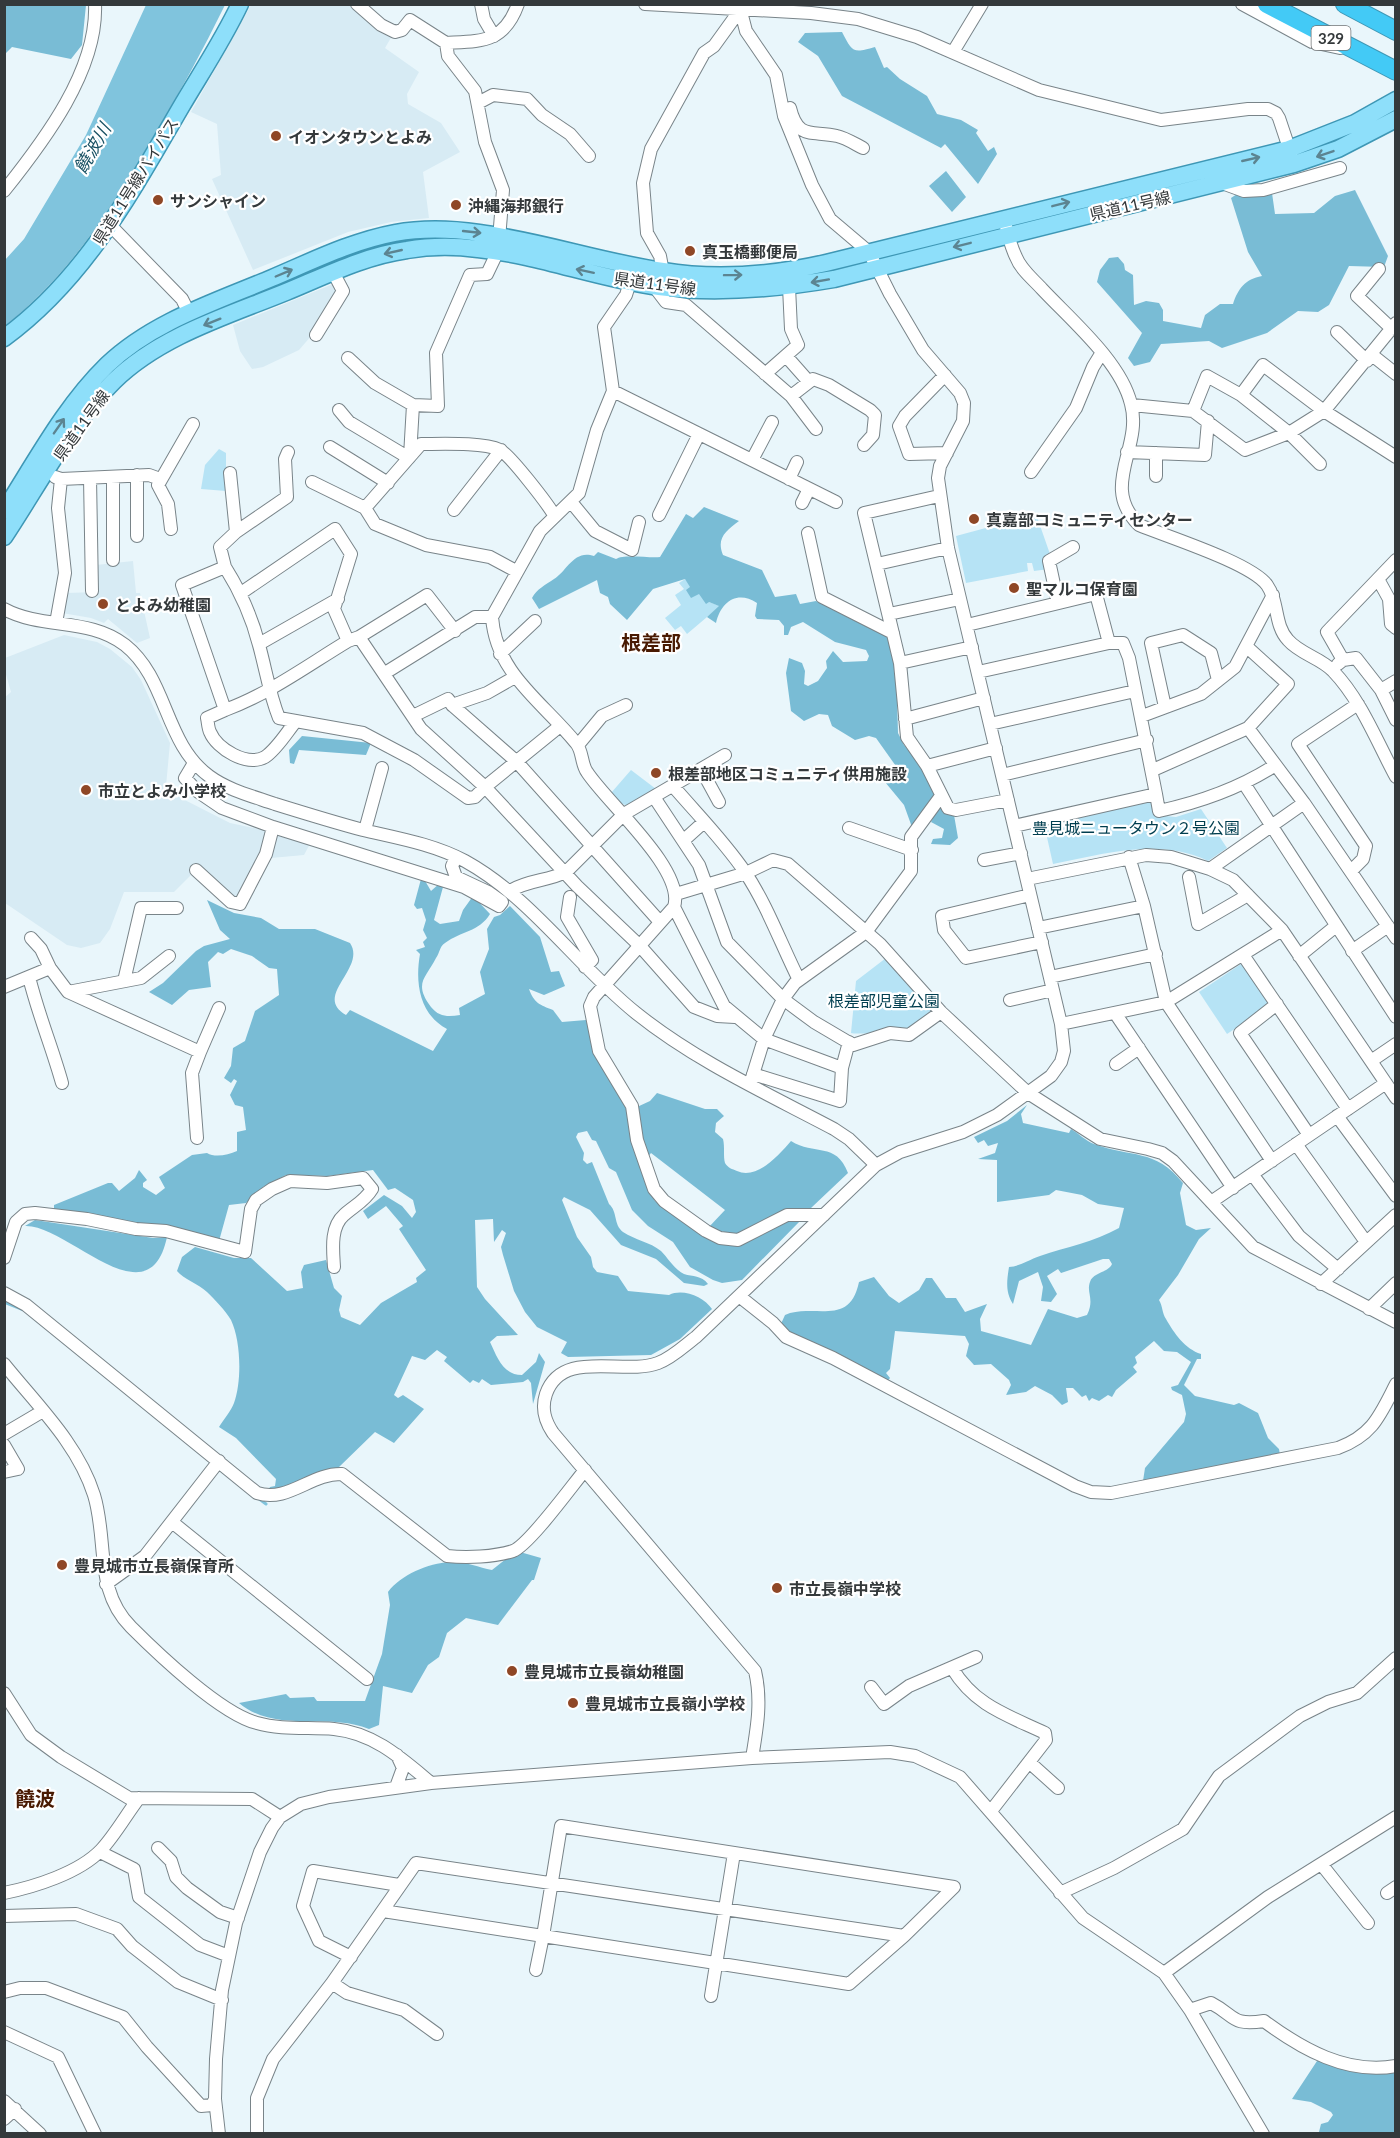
<svg xmlns="http://www.w3.org/2000/svg" width="1400" height="2138" viewBox="0 0 1400 2138" font-family="Lato,'Noto Sans JP',sans-serif">
<rect width="100%" height="100%" fill="#e9f6fb"/>
<path fill="#d7ebf4" d="M251 5H351L392 36 385 48 419 72 407 94 408 104 441 123 460 152 423 172 429 218 391 222 348 232 253 270 212 179 221 175 217 124 191 112Z
M333 284 338 290 312 335 299 350 263 367 252 369 240 351 233 325Z
M133 561 136 593H140L150 638 137 643 108 619 104 623 91 618 62 613 66 593 97 592 96 565Z
M64 635 97 642 110 649 132 667 141 680 170 743 166 786 171 793 230 823 312 840 304 855 260 859 241 897 234 898 198 868 174 892H124L110 929 100 943 81 948 67 945 5 903 4 698 11 692 5 671V658Z"/>
<path fill="#b6e3f5" d="M219 449 226 453V491L201 489 205 465Z
M1023 512 1036 514 1051 557 1049 569 1034 571 1032 563H1027L1028 571 966 583 956 536 1008 522V514Z
M685 579 709 602 720 606 687 634 681 626 675 630 665 618 681 605 675 595 684 589 679 583Z
M631 770 656 789 628 806 618 802 611 793Z
M1151 802 1155 815 1176 817 1201 809 1227 848 1208 861C1159 837 1104 854 1053 864L1044 824Z
M886 958 933 1013C925 1018 917 1024 908 1029 902 1031 858 1035 851 1033L856 981Z
M1244 962 1272 1004 1227 1034 1199 992Z"/>
<path fill="#79bcd5" d="M5 4 86 5 82 45 71 59 12 47 5 54Z
M842 32C852 51 852 54 875 47L884 68 887 67 900 79 927 96 937 114 961 120 978 130 976 133 988 151 994 147 997 154 978 184 945 144 941 148 842 96 818 56 798 42 805 33Z
M946 171 966 197 952 212 929 186Z
M1355 190 1388 256 1384 267 1349 266 1329 305 1318 312 1298 311 1267 333 1222 348 1209 341 1161 344 1150 362 1134 366 1128 358 1142 333 1097 282 1100 270 1109 258 1118 257 1124 264 1125 270 1133 275 1134 305 1146 301 1159 303 1163 310V321L1201 328 1205 315 1220 304H1233C1238 289 1245 279 1262 276L1248 252 1231 198 1237 194 1272 193 1275 214 1314 213 1335 196Z
M704 507 739 521C726 531 716 538 723 555L762 570 775 597 796 594 800 604 816 601 887 637 896 664 898 733 904 745 922 767 935 796 913 830 904 805 885 782 898 769 876 738 869 736 855 740 832 726 828 715 819 714 804 721 791 711 786 673 789 658 802 663 805 671 804 684 808 686 818 681 827 668 826 661 833 651 843 662 867 661 869 656 866 650 835 642 803 622 791 627 788 635H784V626L779 620 757 619 755 616 757 603C737 590 721 602 716 623L707 617 719 606 709 602 706 604 699 594 691 598 686 590 690 587 685 579 653 589 627 620 610 604 608 597 600 593 597 580 539 609 532 598C537 589 545 585 554 579 567 571 574 549 594 556L598 552 616 559C623 554 648 558 660 557L686 514 693 518Z
M302 736 371 743 366 755 299 750 294 764 290 763 289 750Z
M940 804 954 815 958 838 950 845 931 844 933 839 942 838 944 829 931 822Z
M421 879H424L431 891 440 883 443 887 434 920 440 924 459 921 463 910 473 896 490 914C479 932 461 931 445 943 439 947 440 953 436 958 426 978 413 983 431 1007 439 1017 448 1017 460 1015L459 1008 485 994 480 972 489 949 487 929 494 917 500 915 510 906 540 937 551 972 559 971 565 986 544 995 529 989C534 1003 540 1005 553 1010L562 1022 586 1020 598 1061 623 1096 651 1193 655 1201 707 1237 737 1235 708 1228 725 1210 651 1153 647 1158 637 1107 650 1101 657 1093 705 1109H717L724 1116 716 1123 715 1132 723 1139C725 1147 723 1157 725 1163 728 1168 732 1169 737 1171 757 1180 779 1155 791 1141 814 1156 836 1141 848 1173L811 1208 796 1210 800 1221 742 1280 722 1283 713 1280 690 1267 673 1242 648 1226 632 1210 616 1172 609 1168 596 1141 592 1140 587 1131 578 1133 576 1137 584 1153 583 1160 587 1164 592 1162 609 1204C618 1212 613 1224 623 1232 635 1240 650 1242 661 1251 668 1258 674 1269 684 1274 693 1277 701 1275 708 1284L704 1286 684 1283 656 1259 621 1245 590 1210 564 1197 562 1200 577 1237 591 1257 593 1267 597 1272 618 1276 628 1291 669 1295C683 1288 704 1297 712 1309L680 1339 651 1355 568 1357 561 1353 567 1342 537 1327 525 1312 514 1291 503 1255 501 1247 506 1233 502 1230 494 1242 493 1219 475 1220 477 1287 485 1299 518 1335 497 1336 490 1342C497 1357 503 1375 522 1375L536 1362 539 1353 545 1362 533 1404 531 1383 528 1379 523 1382 491 1385 482 1379 479 1383 473 1380 470 1383 444 1361 447 1357 437 1350 425 1360 412 1356 394 1395 398 1398 403 1395 424 1409 394 1443 375 1432 338 1468 281 1489 268 1490 270 1487 275 1486 276 1479 236 1438 219 1427C224 1419 231 1411 234 1403 242 1381 241 1341 231 1320 225 1310 215 1300 207 1292 199 1284 183 1279 177 1271L182 1257 195 1247 234 1258H251L287 1291 303 1288 301 1272 304 1265 326 1260 334 1288 342 1296 339 1310 341 1317 360 1325 381 1303 417 1282 416 1278 426 1270 399 1229 403 1226 386 1206 368 1219 363 1211 384 1195 402 1206 412 1218 416 1212 413 1200 395 1188 388 1190 373 1170 328 1176 286 1175 263 1187 246 1203 229 1205 219 1241 145 1225 54 1211V1205L108 1183H112L119 1191 135 1178 139 1170 147 1180 143 1183V1187L156 1195 165 1188 159 1177 192 1155 207 1153C215 1158 228 1155 237 1151V1132L246 1130 243 1107 235 1105 230 1095 237 1081 234 1079 231 1083 224 1078 231 1066 233 1048 245 1041 255 1011 279 995 277 969 269 968 252 956 231 949 223 954 218 952 208 962 211 987 189 990 172 1005 149 992 163 983 196 951 204 946 230 939 220 930 207 900 234 913 261 918 279 929H315L350 943C367 968 312 996 346 1015L350 1010 433 1051 447 1029C419 1014 415 982 420 954L416 950 425 947 423 942 427 938 423 930 426 920 422 908 417 909 414 905Z
M1027 1105 1021 1114 1023 1123 1069 1133 1071 1129C1078 1133 1086 1141 1094 1144 1131 1158 1155 1148 1183 1183L1180 1193 1186 1225 1196 1230 1211 1228 1199 1239 1178 1275 1159 1300C1163 1307 1162 1313 1166 1319 1174 1333 1185 1349 1201 1354V1359H1197L1184 1385 1195 1396 1234 1405 1239 1403 1258 1413 1268 1438 1279 1449 1280 1455 1143 1481 1145 1468 1184 1422 1186 1414 1182 1395 1172 1390 1171 1387 1178 1385 1191 1362 1177 1352 1164 1351 1154 1341 1135 1357 1137 1363 1133 1367 1137 1372 1116 1390 1112 1397 1108 1395 1099 1401 1092 1398 1089 1401 1086 1395 1082 1397 1073 1388H1066L1068 1402 1062 1405 1052 1395 1035 1386 1026 1392 1006 1395 1011 1385 1009 1380 991 1364 974 1365 966 1356 969 1344 965 1336 895 1331 890 1369 886 1373 890 1378 886 1383 800 1341 780 1326 785 1315 790 1313C822 1306 850 1324 859 1282L874 1277 889 1296 899 1303 919 1290 926 1278H932L946 1298H956L965 1312 987 1304 980 1319 981 1331 1031 1345 1048 1309 1077 1318 1087 1315C1095 1299 1086 1293 1090 1282 1093 1272 1108 1273 1112 1264L1109 1259H1103L1061 1273 1058 1269 1047 1276 1057 1294 1051 1302 1041 1301 1043 1287 1038 1272 1019 1281 1013 1304C1005 1292 1007 1280 1009 1267 1021 1266 1028 1260 1040 1256 1066 1247 1094 1242 1119 1228L1124 1208 1098 1204 1082 1195 1056 1190 1049 1195 997 1202V1160L978 1159 995 1153 998 1143 988 1146 984 1140 978 1143 974 1137 1007 1121Z
M35 1220 153 1238 167 1237C149 1323 67 1224 25 1226Z
M520 1552 541 1558 534 1580H532L498 1625 466 1618 447 1633 439 1657 428 1665 412 1693 383 1686 379 1725 369 1729C327 1712 276 1734 239 1703L286 1694 290 1698 314 1697 317 1701H365L382 1654 390 1605 388 1592C401 1575 428 1563 450 1562 464 1561 478 1567 492 1570L511 1555Z
M1319 2058 1395 2069V2133L1319 2132 1321 2124 1328 2122 1333 2115 1331 2112 1311 2102 1292 2099Z"/>
<path fill="#80c4dd" d="M146 5H225C203 50 179 94 153 137 112 208 70 274 5 326V260L24 239 86 135Z"/>
<g fill="none" stroke-linecap="round" stroke-linejoin="round">
<path stroke="#80c4dd" stroke-width="3" d="M4 690V691
M4 1302 24 1310
M258 1498 266 1504"/>
<defs>
<path id="minor" d="M357 4 381 25 395 32 402 30 410 20 446 43
M481 4 484 19 494 36
M645 4 811 13 858 19 917 37 1039 90 1161 120 1248 109H1268L1276 113 1279 118 1291 154
M739 4 746 31 776 75 784 116 812 185 830 219 869 252 890 294 923 350 960 393 964 403 963 421 940 466 938 478 948 548 1061 1024 1064 1051 1061 1062 1051 1076 997 1115 963 1132 900 1152 876 1165 696 1337C684 1346 672 1358 658 1363 623 1376 562 1348 546 1394 541 1409 545 1421 553 1433L755 1671C762 1701 757 1728 752 1758
M1242 4 1312 42 1340 48
M953 52 982 4
M478 103 493 95 527 99 542 115 570 134 589 156
M790 108C798 141 813 130 837 136 846 138 855 144 863 148
M1222 183 1244 191 1263 190 1340 168
M4 191C44 141 98 70 95 4
M1004 218C1007 231 1010 245 1016 257 1021 270 1033 279 1042 289 1071 320 1121 362 1131 404 1143 448 1099 486 1139 525 1168 537 1251 563 1267 585 1279 602 1274 625 1288 640 1300 654 1321 658 1333 671 1361 700 1377 742 1396 777
M110 225 182 299 189 313
M1379 269 1357 296 1392 329
M663 272 660 256 647 233 643 183 651 149 704 53 714 46 740 10
M632 276 626 295 604 327 613 391 597 430 579 493 540 531 492 617C496 674 543 702 576 743 583 751 581 764 587 772 606 802 686 870 674 907L594 997 590 1006 599 1051 632 1106 637 1140 654 1189 664 1201 706 1231 720 1238 738 1240 787 1215H824
M653 285 666 302 686 305 791 396 816 429
M1337 332 1367 361
M316 335 343 291 333 272
M1372 355 1396 374
M786 356 809 382
M348 358 375 383 413 405 438 406 436 353 470 275 487 274 498 251 503 190 485 142 475 91 448 56 446 43C482 41 504 43 518 4
M765 374 798 345 791 329 789 287
M945 375 905 416 899 426 909 454 947 453
M613 391 836 502
M791 396 813 379 829 385 870 410 875 415 873 435 864 445
M1132 405 1193 411 1245 450 1289 433 1324 411 1396 457
M339 410 349 422 409 458
M1193 411 1207 376 1241 395
M330 447 388 483
M1127 452 1205 455 1208 421
M1156 453V476
M410 456 413 405
M752 460 772 422
M1320 464 1289 433 1241 395 1263 365 1324 411 1396 323
M1031 472 1076 408 1093 367 1101 354
M230 473 236 532
M137 475V536
M55 477 61 479 149 475 160 479
M113 477V560
M90 478 92 591
M789 479 797 462
M312 482 365 508 375 524 426 545 490 557 516 571
M939 496 864 513 900 663 907 737 927 766 948 808 956 810 1008 800
M572 503 595 531 632 550 639 522
M802 503 809 489
M365 508 421 444C441 444 483 442 500 450 510 455 547 503 554 515
M454 510 501 450
M659 515 699 434
M171 529 168 504 158 485 193 424
M808 533 822 597 893 633
M877 564 948 548
M225 567 220 547 236 532 287 497 285 459 288 452
M1378 579 1389 599 1391 624 1396 628
M241 593 335 529 351 554 334 609 348 641
M1058 603 1049 561 1073 547
M4 609C43 630 89 617 125 645 168 679 164 743 209 776 228 790 252 796 275 804 304 813 333 822 363 830 397 838 433 844 465 861 532 898 576 965 636 1013 696 1061 766 1093 834 1129L849 1139 876 1165
M889 614 960 599
M56 623 65 573 58 508 61 479
M967 625 1096 594 1109 643H1123L1129 658 1156 794 1014 826
M359 637 427 595 455 631
M259 644 338 599
M500 654 535 621
M1343 660 1327 632 1396 560
M900 663 972 647
M1338 664 1343 660 1356 658 1381 690 1396 681
M978 672 1109 643
M385 673 475 617H492
M1381 690 1396 720
M452 705 517 762 660 922
M1165 707 1151 643 1183 635 1211 653 1218 680
M225 710 207 718C208 722 208 728 210 732 217 749 247 767 265 757 277 749 287 732 296 721
M413 716 448 699 452 705 487 693 515 677
M1142 716 1201 694 1235 667 1273 595
M905 719 984 698
M990 724 1135 691
M560 726 485 787 475 797 468 798 414 760 363 733 279 718C269 693 266 670 259 645 252 617 240 591 225 567L182 585 225 710C269 694 308 665 348 641L359 637 421 729 485 787 577 886 640 946 694 1007 717 1016 735 1017
M1248 728 1304 803 1396 938
M578 745 602 716 626 705
M194 763 185 778 197 791 222 808 273 827 464 887 499 906 502 902 488 892 456 877 452 866 456 857
M927 766 996 748
M701 769 719 802
M1153 770 1248 728 1288 684 1247 647
M1002 775 1147 740
M1245 785 1396 1017
M673 786C697 814 724 841 745 872 767 905 781 944 799 980
M1156 794 1159 811C1201 802 1238 789 1274 766
M654 797 699 865 727 942 783 999 814 1022 853 1045 890 1033 909 1035 941 1012
M849 828 912 850
M365 830 382 768
M684 840 704 822
M1129 857 1144 906 1166 1002 1272 1161
M984 860 1021 853
M1210 869 1304 803
M196 870 231 902 240 904 266 854 273 827
M1351 871 1363 859 1366 846 1298 744 1358 704
M1189 877 1198 924 1248 895
M1027 879 1146 855 1171 857 1210 869 1233 880 1282 930 1396 1098
M510 891C527 880 548 881 566 872L624 814 725 755
M676 894 746 873 773 860 788 864 880 944 941 1012 1028 1093 1100 1139 1148 1149 1162 1153 1173 1161 1253 1247 1396 1322
M1030 895 942 916 944 930 966 958 1042 942
M570 897 567 917 592 960 585 967
M674 907 724 1006 764 1039 783 999 795 983 866 932 911 871V837L941 796
M1038 928 1144 906
M31 938 41 949 50 968
M1352 951 1388 926
M1243 955 1348 1109
M1299 956 1336 926
M29 977C38 1014 52 1047 62 1083
M1050 977 1156 954
M124 981 141 908H177
M4 987 50 968 68 992 200 1052 192 1073 197 1138
M68 992 141 978 169 956
M1010 1000 1053 990
M1277 1004 1240 1033 1309 1135
M1115 1013 1233 1188
M1061 1024 1166 1002 1282 930
M200 1052 219 1008
M1371 1061 1396 1044
M1116 1064 1139 1048
M753 1074 840 1101 842 1068 849 1042
M751 1081 764 1039 842 1068
M1337 1116 1396 1196
M1296 1144 1366 1242
M1252 1174 1299 1236 1338 1269
M1211 1202 1386 1083
M4 1258 16 1222 25 1214 35 1213 87 1219 136 1229 166 1231 245 1252 251 1209 256 1200 272 1189 290 1181 327 1183 363 1178 372 1189C365 1201 354 1206 344 1215 330 1227 333 1250 334 1267
M1321 1284 1396 1215
M4 1293 26 1305 257 1493C288 1503 311 1473 342 1474L447 1556C467 1558 494 1557 513 1551 529 1545 571 1487 585 1470
M739 1296 773 1323 786 1337 833 1358 1075 1486 1091 1492 1111 1493 1338 1448C1373 1435 1380 1415 1396 1384
M1369 1309 1396 1283
M4 1364C37 1405 78 1444 94 1495 108 1540 94 1590 131 1627 158 1654 221 1714 257 1723 281 1730 308 1727 334 1729 374 1733 401 1758 431 1783
M4 1434 43 1411
M4 1445 18 1469 4 1472
M172 1522 367 1679
M106 1584 145 1556 219 1461
M952 1668C975 1706 1007 1715 1045 1733L1046 1740 991 1811
M871 1687 884 1704 909 1686 976 1657
M4 1693 31 1735 61 1757 129 1798 252 1799 280 1817
M1029 1762 1058 1788
M396 1787 403 1768 397 1755
M158 1848 171 1861 176 1877 187 1888 220 1912 238 1918
M100 1852 134 1869 139 1897 200 1945 229 1956
M1322 1865 1368 1923
M4 1893C34 1887 79 1873 101 1850 115 1835 126 1815 139 1798
M1060 1893 1114 1868 1183 1829 1219 1776 1300 1716 1328 1702 1357 1693 1396 1658
M1387 1893 1396 1887
M383 1911 543 1936 536 1970
M4 1916 76 1914 117 1929 132 1946 178 1982 222 2000
M904 1936 954 1887
M351 1957 319 1941 303 1906 313 1871 399 1885
M1164 1973 1268 1897 1396 1817
M332 1983 347 1993 404 2010 437 2034
M4 1992 20 1988H46L123 2017 147 2047 201 2106 212 2105 215 2099
M711 1996 734 1853
M1190 2010 1211 2003C1236 2016 1231 2026 1264 2021 1302 2049 1347 2075 1396 2066
M4 2032 58 2057 95 2134
M4 2101 40 2134
M4 2119 15 2109
M219 2134 215 2099 216 2059 222 1990 236 1923 260 1852 272 1828 280 1817 301 1804 329 1797 431 1783 752 1758 890 1752 915 1756 960 1777 1083 1918 1164 1973 1190 2010 1263 2134
M257 2134V2098L273 2059 332 1983 416 1863 904 1936 849 1984 543 1936 561 1826 954 1887"/>
<path id="major" d="M4 338C85 279 132 191 181 107 201 73 223 40 240 4
M4 511C36 461 65 406 107 365 152 322 215 302 272 278 312 261 352 241 395 233 423 228 452 229 479 233 541 241 601 262 663 271 717 280 773 275 826 263L1289 149 1355 123 1396 100
M4 537C38 486 70 424 114 381 160 336 227 316 286 292 325 276 364 256 407 250 430 246 455 246 478 249 539 255 598 279 659 287 718 294 776 289 834 279L1294 164 1338 149 1396 119"/>
<path id="highway" d="M1267 4 1396 71
M1345 4 1396 31"/>
</defs>
<use href="#minor" stroke="#798489" stroke-width="14"/>
<use href="#major" stroke="#3e97b5" stroke-width="19"/>
<use href="#highway" stroke="#3e97b5" stroke-width="20"/>
<use href="#minor" stroke="#fff" stroke-width="12"/>
<use href="#major" stroke="#8edffa" stroke-width="16"/>
<use href="#highway" stroke="#43caf6" stroke-width="18"/>
</g>
<defs><path id="oneway-shaft" d="M-6 0H5M1.5-3L5.5 0L1.5 3" fill="none" stroke-width="1.6" stroke-linecap="round" stroke-linejoin="round" transform="scale(1.5)"/></defs>
<g stroke="#5c8491">
<use href="#oneway-shaft" transform="translate(1325 154) rotate(161)"/>
<use href="#oneway-shaft" transform="translate(1251 159) rotate(-13)"/>
<use href="#oneway-shaft" transform="translate(1061 204) rotate(-14)"/>
<use href="#oneway-shaft" transform="translate(472 232) rotate(6)"/>
<use href="#oneway-shaft" transform="translate(962 245) rotate(166)"/>
<use href="#oneway-shaft" transform="translate(393 252) rotate(167)"/>
<use href="#oneway-shaft" transform="translate(585 271) rotate(-168)"/>
<use href="#oneway-shaft" transform="translate(284 273) rotate(-23)"/>
<use href="#oneway-shaft" transform="translate(733 275) rotate(-1)"/>
<use href="#oneway-shaft" transform="translate(820 281) rotate(170)"/>
<use href="#oneway-shaft" transform="translate(212 322) rotate(158)"/>
<use href="#oneway-shaft" transform="translate(59 426) rotate(-55)"/>
</g>
<g fill="#8f4726" stroke="#fff" stroke-width="2">
<circle cx="276" cy="136" r="6"/>
<circle cx="158" cy="200" r="6"/>
<circle cx="456" cy="205" r="6"/>
<circle cx="690" cy="251" r="6"/>
<circle cx="974" cy="519" r="6"/>
<circle cx="1014" cy="588" r="6"/>
<circle cx="103" cy="604" r="6"/>
<circle cx="656" cy="773" r="6"/>
<circle cx="86" cy="790" r="6"/>
<circle cx="62" cy="1565" r="6"/>
<circle cx="777" cy="1588" r="6"/>
<circle cx="512" cy="1671" r="6"/>
<circle cx="573" cy="1703" r="6"/>
</g>
<g text-anchor="middle" dominant-baseline="central" stroke-width="4.5" stroke-linejoin="round" paint-order="stroke">
<rect fill="#fff" stroke="#717476" stroke-width="1.5" x="1311.5" y="26" width="39" height="24" rx="4.5"/>
<g font-size="15" font-weight="bold" fill="#34393b">
<text x="1331" y="38">329</text>
</g>
<g font-size="16" font-weight="bold" fill="#34393b" stroke="#fff" text-anchor="start">
<text x="288" y="136">イオンタウンとよみ</text>
<text x="170" y="200">サンシャイン</text>
<text x="468" y="205">沖縄海邦銀行</text>
<text x="702" y="251">真玉橋郵便局</text>
<text x="986" y="519">真嘉部コミュニティセンター</text>
<text x="1026" y="588">聖マルコ保育園</text>
<text x="115" y="604">とよみ幼稚園</text>
<text x="668" y="773">根差部地区コミュニティ供用施設</text>
<text x="98" y="790">市立とよみ小学校</text>
<text x="74" y="1565">豊見城市立長嶺保育所</text>
<text x="789" y="1588">市立長嶺中学校</text>
<text x="524" y="1671">豊見城市立長嶺幼稚園</text>
<text x="585" y="1703">豊見城市立長嶺小学校</text>
</g>
<g font-size="16" fill="#34393b" stroke="#fff">
<text transform="translate(135 181) rotate(-58)">県道11号線バイパス</text>
<text transform="translate(1130 205) rotate(-13)">県道11号線</text>
<text transform="translate(655 283) rotate(8)">県道11号線</text>
<text transform="translate(81 425) rotate(-54)">県道11号線</text>
</g>
<g font-size="16" fill="#003e4f" stroke="#fff">
<text x="1136" y="827">豊見城ニュータウン２号公園</text>
<text x="884" y="1000">根差部児童公園</text>
</g>
<g font-size="18" font-style="italic" fill="#1a5264" stroke="#fff">
<text transform="translate(92 148) rotate(-60)">饒波川</text>
</g>
<g font-size="20" font-weight="bold" fill="#491a02" stroke="#fff">
<text x="651" y="642">根差部</text>
<text x="35" y="1798">饒波</text>
</g>
</g>
<rect width="1400" height="2138" fill="none" stroke="#34393b" stroke-width="12"/>
</svg>
